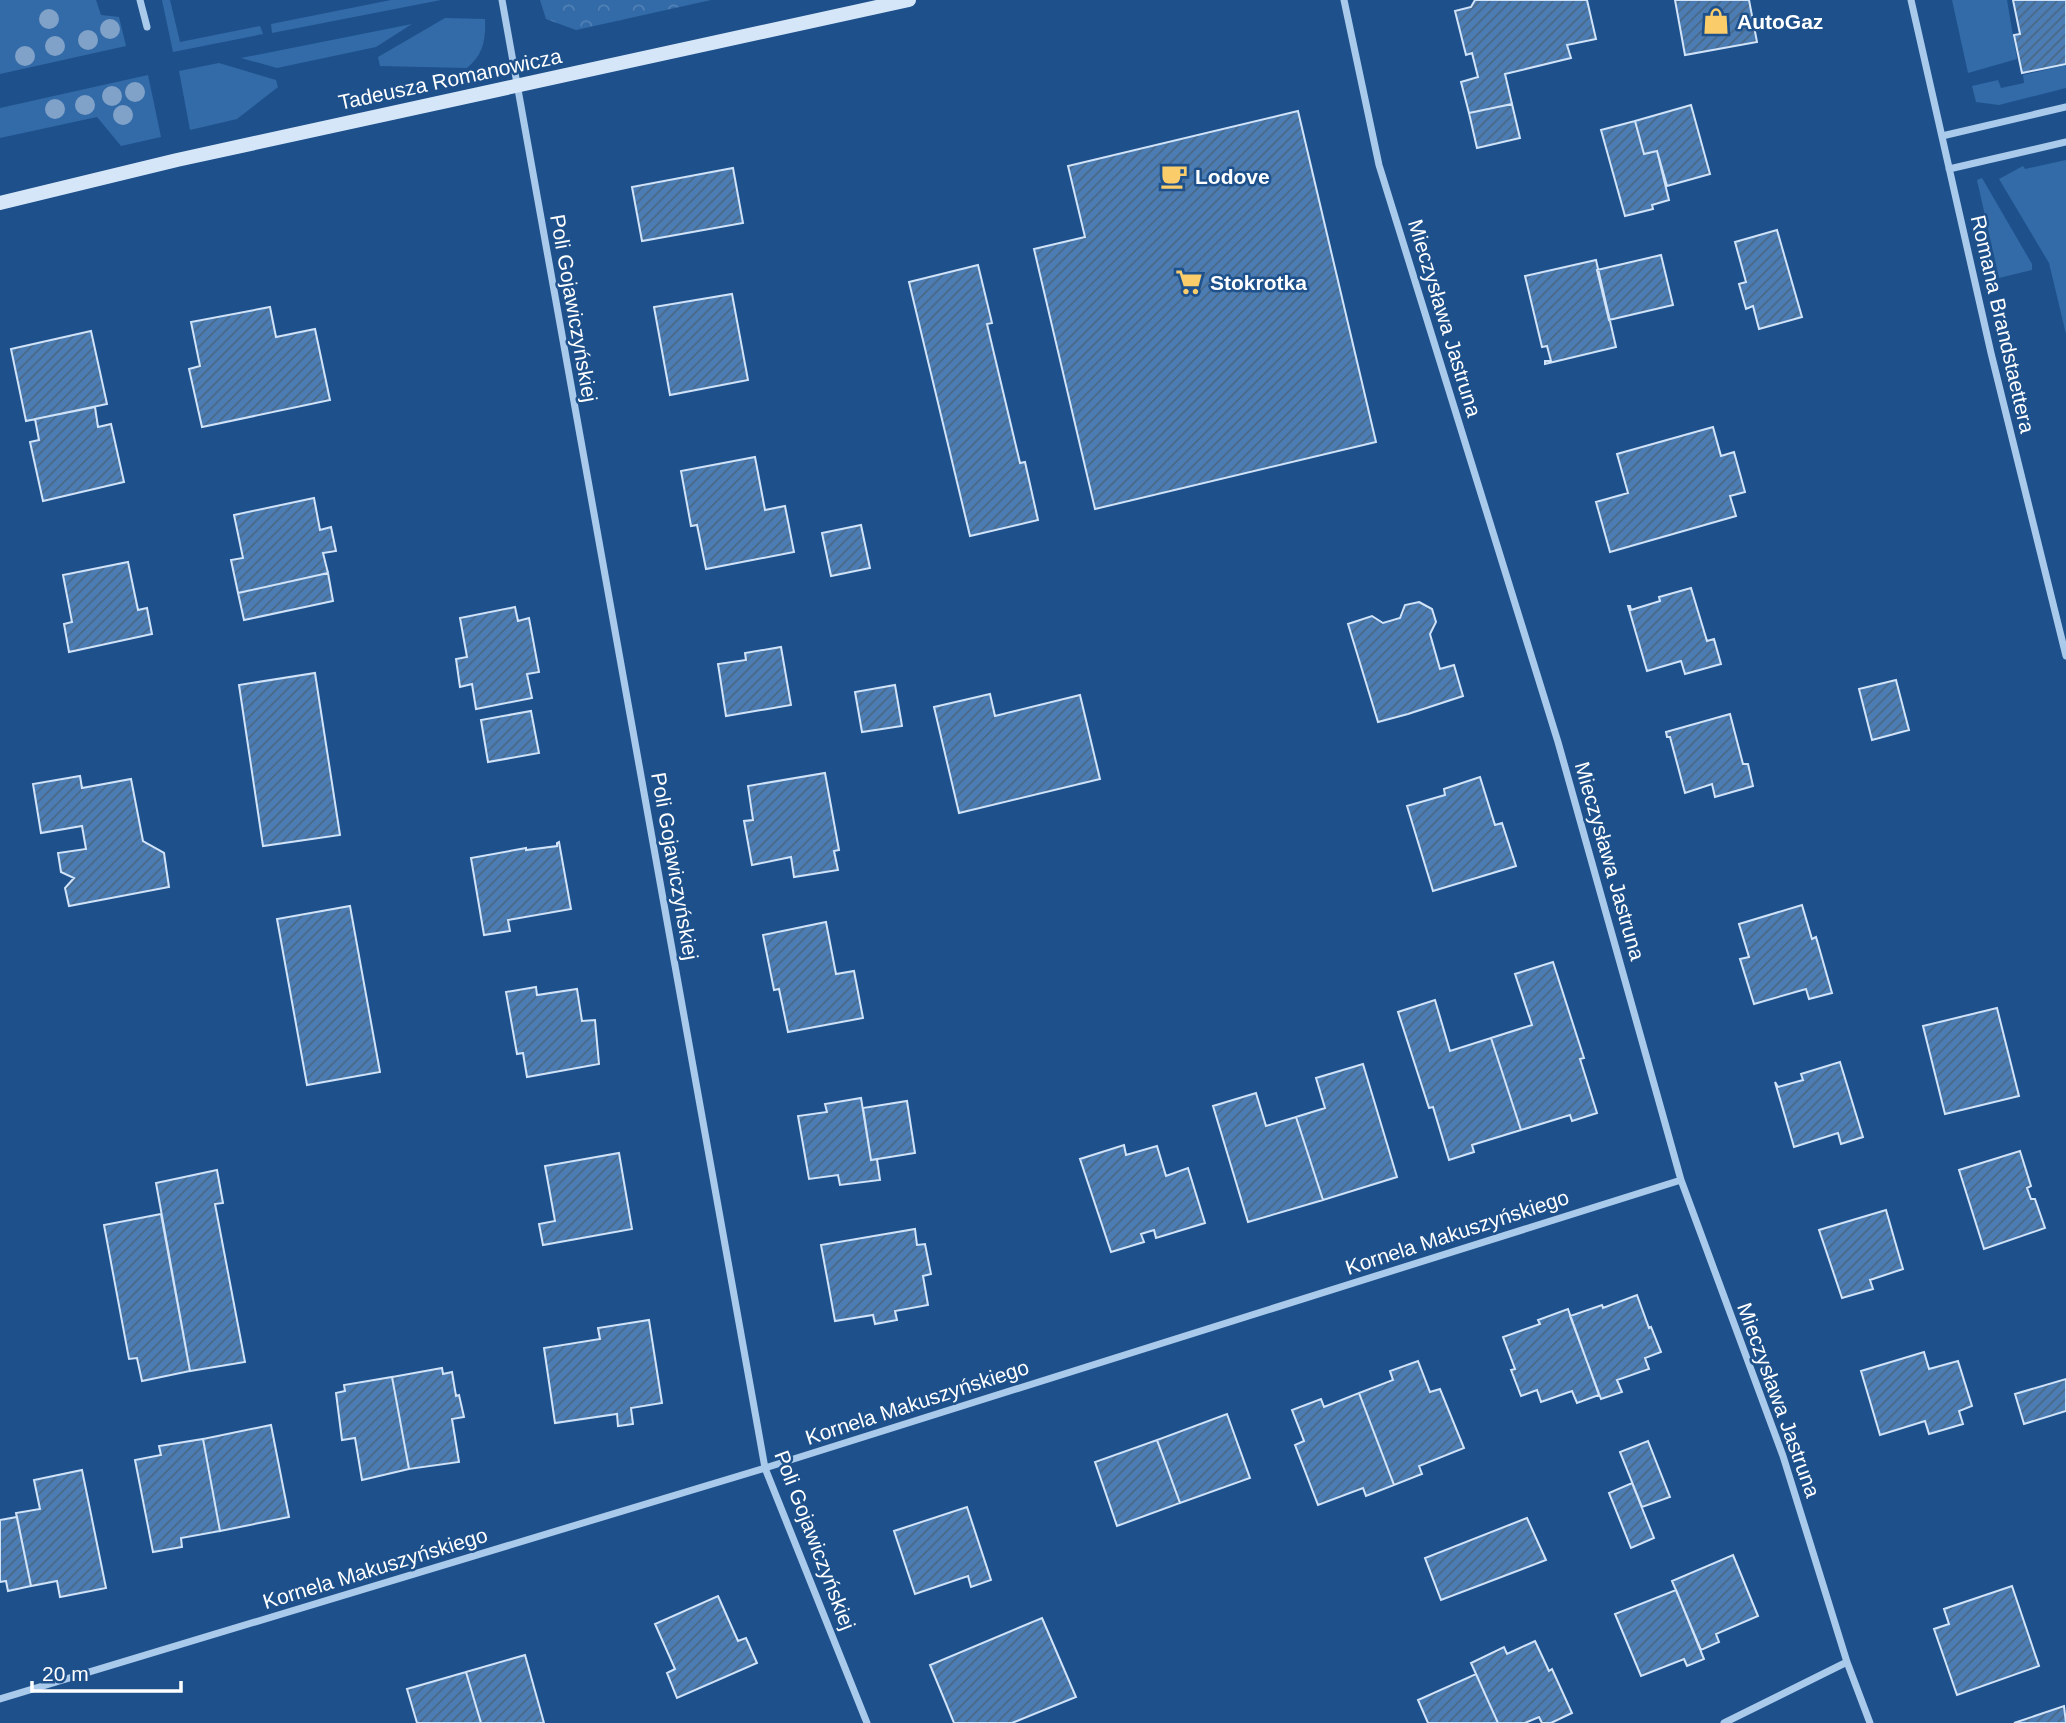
<svg xmlns="http://www.w3.org/2000/svg" width="2066" height="1723" viewBox="0 0 2066 1723" font-family="Arial,sans-serif">
<defs>
<pattern id="forest-crowns" width="20" height="18" patternUnits="userSpaceOnUse" patternTransform="scale(1.75)"><rect width="20" height="18" fill="#326ba8"/><path d="M2 6a3 3 0 1 1 6 0M12 15a3 3 0 1 1 6 0" fill="none" stroke="#5181b5"/></pattern>
<pattern id="building-hatch" width="6" height="6" patternUnits="userSpaceOnUse" patternTransform="scale(1.75)"><rect width="6" height="6" fill="#4b7db4"/><path d="M-1 1l2-2M0 6l6-6M5 7l2-2" fill="none" stroke="#4b6785"/></pattern>
</defs>
<rect width="100%" height="100%" fill="#1e518b"/>
<path fill="#326ba8" d="M0 0H96L101 15 119 17 126 46 0 74Z
M162 0H170L180 42 260 26 263 34 173 52Z
M391 0H441L272 33 271 24Z
M1952 0H2007L2017 59 1968 73Z
M445 18 485 19C486 40 483 55 467 68L380 66 378 57Z
M412 24 376 47 277 68 241 58Z
M219 63 276 80 278 87 237 119 190 130 179 71Z
M2066 65V88L1999 105 1976 102 1972 86 1998 80 2001 88 2024 83 2023 75Z
M148 75 161 137 121 146 97 117 0 138V108Z
M2066 160V334L2049 263 1999 179 2023 166 2025 169Z
M1982 178 2032 264V270L1999 278 1977 180Z"/>
<path fill="url(#forest-crowns)" d="M540 0H711L576 30 546 19Z"/>
<path fill="url(#building-hatch)" stroke="#d0e3f9" stroke-width="2" d="M1475 0H1587L1596 39 1567 45 1571 58 1505 74 1512 104 1469 113 1461 82 1478 77 1472 53 1466 55 1455 11 1471 7Z
M1675 0H1749L1757 42 1685 55Z
M2013 0H2066V64L2022 73 2014 35 2020 34Z
M1512 104 1520 138 1477 148 1469 113Z
M1691 105 1710 174 1667 186 1657 151 1644 154 1635 121Z
M1298 111 1376 442 1095 509 1034 249 1085 237 1068 166Z
M1635 121 1644 154 1657 151 1669 200 1652 205 1653 209 1625 216 1601 130Z
M733 168 743 223 642 241 632 187Z
M1777 230 1802 317 1759 329 1753 306 1746 309 1739 284 1746 282 1735 242Z
M1661 255 1673 305 1609 320 1597 270Z
M1596 260 1616 347 1545 364V361H1551L1547 346 1542 347 1525 276Z
M978 265 992 323 987 324 1020 463 1025 462 1038 520 970 536 909 282Z
M732 294 748 380 670 395 654 307Z
M270 307 276 337 315 329 330 400 202 427 189 369 200 366 191 322Z
M91 331 107 404 26 421 11 349Z
M95 407 98 427 111 424 124 482 43 501 30 442 39 440 35 419Z
M1713 427 1721 456 1734 452 1745 492 1730 496 1736 516 1610 552 1596 502 1628 493 1617 454Z
M755 457 765 510 785 506 794 552 706 569 697 525 691 526 681 471Z
M314 498 320 530 331 527 336 551 323 553 328 573 238 593 231 560 243 558 234 515Z
M861 525 870 568 831 576 822 533Z
M128 562 138 610 147 608 152 634 69 652 64 624 72 622 63 575Z
M328 573 333 601 244 620 238 593Z
M1691 588 1707 641 1714 639 1721 664 1685 674 1681 661 1647 671 1628 606H1630L1631 610 1660 601 1659 597Z
M1419 602 1432 609 1436 622 1430 634 1440 669 1454 665 1463 696 1408 714 1378 722 1348 624 1372 616 1383 623 1400 618 1405 605Z
M515 607 518 621 529 618 539 672 527 674 532 698 476 709 472 684 460 687 456 659 467 657 460 618Z
M781 647 791 705 726 716 718 664 746 660 745 653Z
M315 673 340 835 263 846 239 685Z
M1896 680 1909 730 1872 740 1859 689Z
M895 685 902 726 862 732 855 692Z
M990 694 995 716 1080 695 1100 779 959 813 934 707Z
M531 711 539 753 488 762 481 720Z
M1730 714 1743 764H1748L1753 786 1715 797 1712 784 1685 793 1670 737H1667L1666 732Z
M825 773 839 850 834 851 838 870 794 877 791 857 752 865 744 821 753 820 748 786Z
M80 776 82 788 131 779 143 841 164 853 169 887 69 906 65 888 74 878 61 872 58 853 86 849 82 826 41 833 33 784Z
M1480 777 1495 825 1502 823 1516 866 1433 891 1407 806 1445 795 1444 789Z
M559 842 571 909 508 920 510 931 484 935 471 858 526 848V850L557 846V843Z
M1802 905 1812 939 1816 937 1832 993 1809 999 1806 989 1754 1004 1740 959 1749 957 1739 924Z
M350 906 380 1072 307 1085 277 919Z
M826 922 836 974 854 971 863 1018 788 1032 779 989 774 990 763 935Z
M1553 962 1584 1058 1580 1059 1597 1113 1572 1121 1570 1115 1521 1130 1491 1038 1532 1025 1515 974Z
M536 987 537 995 577 989 582 1021 595 1020 599 1064 527 1077 523 1053 517 1054 506 992Z
M1435 1000 1450 1051 1491 1038 1521 1130 1472 1145 1474 1152 1449 1160 1433 1107 1429 1108 1398 1012Z
M1997 1008 2019 1096 1945 1114 1923 1026Z
M1840 1062 1863 1137 1841 1144 1838 1133 1794 1147 1775 1082 1778 1087 1803 1080 1801 1074Z
M1363 1064 1397 1177 1323 1200 1296 1117 1325 1108 1316 1078Z
M1256 1093 1266 1126 1296 1117 1323 1200 1248 1222 1213 1106Z
M861 1098 871 1160 877 1159 880 1180 840 1185 838 1175 809 1179 798 1116 827 1112 825 1104Z
M907 1101 915 1153 871 1160 863 1108Z
M1124 1145 1126 1155 1157 1146 1166 1176 1188 1168 1205 1223 1156 1238 1154 1230 1141 1234 1144 1242 1111 1252 1080 1159Z
M2020 1151 2031 1186 2027 1188 2031 1199H2035L2045 1228 1984 1249 1959 1170Z
M619 1153 632 1229 543 1245 539 1224 555 1221 545 1166Z
M217 1170 223 1203 215 1204 245 1362 190 1371 156 1183Z
M1886 1210 1903 1269 1870 1280 1873 1289 1842 1298 1819 1230Z
M161 1214 190 1371 142 1381 137 1358 129 1359 104 1225Z
M915 1229 917 1245 925 1244 931 1274 923 1276 928 1305 895 1311 897 1320 875 1324 873 1315 835 1321 821 1245Z
M1637 1295 1649 1328 1651 1327 1661 1352 1645 1358 1649 1369 1617 1380 1622 1392 1601 1399 1570 1316 1602 1305 1603 1308Z
M1568 1309 1599 1395 1577 1403 1572 1391 1541 1402 1537 1390 1521 1396 1511 1370 1515 1369 1503 1337 1540 1324 1538 1320Z
M649 1320 662 1403 631 1408 633 1424 618 1426 617 1414 555 1423 544 1348 600 1339 598 1328Z
M1924 1352 1929 1369 1958 1361 1972 1406 1959 1411 1963 1424 1929 1434 1925 1421 1880 1435 1861 1371Z
M1418 1361 1430 1392 1440 1389 1464 1448 1419 1466 1422 1474 1394 1485 1359 1393 1393 1380 1390 1371Z
M442 1368 443 1374 452 1372 456 1396 459 1395 464 1417 452 1419 459 1462 409 1469 392 1377Z
M392 1377 409 1469 362 1480 355 1438 342 1440 336 1393 345 1391 344 1385Z
M2066 1379V1411L2024 1424 2015 1394Z
M1359 1393 1394 1485 1366 1496 1363 1488 1318 1505 1295 1445 1304 1441 1292 1410 1321 1399 1324 1407Z
M1227 1414 1250 1478 1180 1503 1157 1440Z
M271 1425 289 1517 220 1531 203 1439Z
M203 1439 220 1531 181 1538 182 1547 153 1552 135 1460 161 1455 159 1446Z
M1157 1440 1180 1503 1117 1526 1095 1462Z
M1648 1441 1670 1497 1642 1507 1620 1452Z
M82 1470 106 1588 60 1597 57 1581 31 1586 16 1513 40 1509 34 1480Z
M1632 1483 1654 1538 1631 1548 1609 1493Z
M967 1507 991 1580 971 1587 968 1576 915 1594 894 1531Z
M17 1517 31 1586 8 1591 6 1581 0 1582V1520Z
M1527 1518 1546 1560 1441 1600 1425 1558Z
M1733 1555 1758 1616 1716 1634 1719 1642 1701 1650 1672 1581Z
M2012 1586 2039 1666 1957 1695 1934 1629 1949 1624 1944 1609Z
M1676 1590 1704 1659 1687 1666 1684 1659 1641 1676 1615 1614Z
M718 1596 738 1641 746 1638 757 1663 677 1698 667 1673 675 1669 655 1624Z
M1042 1618 1076 1697 1012 1723H954L930 1665Z
M1535 1641 1549 1671 1552 1669 1572 1713 1551 1723H1542L1539 1717 1525 1723H1498L1471 1663 1504 1647 1507 1654Z
M525 1655 544 1723H481L466 1672Z
M466 1672 481 1723H417L407 1689Z
M1476 1674 1498 1723H1428L1418 1700Z
M2064 1706 2066 1723H2014Z"/>
<g fill="none" stroke-linecap="round" stroke-linejoin="round">
<path stroke="#aacaec" stroke-width="7" d="M140 0 147 27
M502 0 765 1468 867 1723
M1344 0 1379 165 1558 742 1681 1180 1783 1456 1847 1662 1870 1723
M1911 0 1991 353 2066 656
M1942 136 2066 107
M1949 169 2066 142
M0 1699 765 1468 1681 1180
M1724 1723 1847 1662"/>
<path stroke="#d6e6f9" stroke-width="14" d="M0 203 177 160 909 0"/>
</g>
<g fill="#80a1c8">
<circle cx="49" cy="19" r="10"/>
<circle cx="110" cy="29" r="10"/>
<circle cx="88" cy="40" r="10"/>
<circle cx="55" cy="46" r="10"/>
<circle cx="25" cy="56" r="10"/>
<circle cx="135" cy="92" r="10"/>
<circle cx="112" cy="96" r="10"/>
<circle cx="85" cy="105" r="10"/>
<circle cx="55" cy="109" r="10"/>
<circle cx="123" cy="115" r="10"/>
</g>
<defs>
<symbol id="shop-bare" viewBox="-9 -9 18 18"><path d="M-5-2.5h2.3a2.7 3.5 0 0 1 5.4 0H5L5.5 6h-11ZM-1.5-2.5h3a1.5 2.3 0 0 0-3 0Z" fill="#facc6a" stroke="#1e518b" stroke-width="2.5" paint-order="stroke"/></symbol>
<symbol id="cafe-bare" viewBox="-9 -9 18 18"><path d="M-5.5-4.5H6V0H3Q3 3.5 0 3.5H-2.5Q-5.5 3.5-5.5 0ZM3-3.2v2h1.7v-2ZM-6 4.5H4V6H-6Z" fill="#facc6a" stroke="#1e518b" stroke-width="2.5" paint-order="stroke"/></symbol>
<symbol id="supermarket-bare" viewBox="-9 -9 18 18"><path d="M-6-5.5h2.5l.6 2H6L4.5 2H-2.5L-4.4-4H-6ZM-1.5 3.2a1.3 1.3 0 1 0 .1 0ZM3 3.2a1.3 1.3 0 1 0 .1 0Z" fill="#facc6a" stroke="#1e518b" stroke-width="2.5" paint-order="stroke"/></symbol>
</defs>
<g fill-rule="evenodd">
<use href="#shop-bare" x="1697" y="2" width="38" height="38"/>
<use href="#cafe-bare" x="1155" y="157" width="38" height="38"/>
<use href="#supermarket-bare" x="1170" y="263" width="38" height="38"/>
</g>
<g text-anchor="middle" dominant-baseline="central" stroke-width="5" stroke-linejoin="round" paint-order="stroke">
<g font-size="21" font-weight="bold" fill="#fff" stroke="#1e518b" text-anchor="start">
<text x="1737" y="21">AutoGaz</text>
<text x="1195" y="176">Lodove</text>
<text x="1210" y="282">Stokrotka</text>
</g>
<g font-size="21" fill="#fff" stroke="#1e518b">
<text transform="translate(450 79) rotate(-12)">Tadeusza Romanowicza</text>
<text transform="translate(574 308) rotate(80)">Poli Gojawiczyńskiej</text>
<text transform="translate(1445 318) rotate(73)">Mieczysława Jastruna</text>
<text transform="translate(2003 324) rotate(77)">Romana Brandstaettera</text>
<text transform="translate(1610 861) rotate(74)">Mieczysława Jastruna</text>
<text transform="translate(675 866) rotate(80)">Poli Gojawiczyńskiej</text>
<text transform="translate(1457 1232) rotate(-18)">Kornela Makuszyńskiego</text>
<text transform="translate(1779 1400) rotate(70)">Mieczysława Jastruna</text>
<text transform="translate(917 1402) rotate(-18)">Kornela Makuszyńskiego</text>
<text transform="translate(815 1540) rotate(69)">Poli Gojawiczyńskiej</text>
<text transform="translate(375 1568) rotate(-17)">Kornela Makuszyńskiego</text>
</g>
</g>
<path d="M32 1681v10h149v-10" fill="none" stroke="#ffffff" stroke-width="3.5"/>
<text x="42" y="1681" font-size="21" fill="#ffffff" stroke="#1e518b" stroke-width="5" paint-order="stroke">20 m</text>
</svg>
